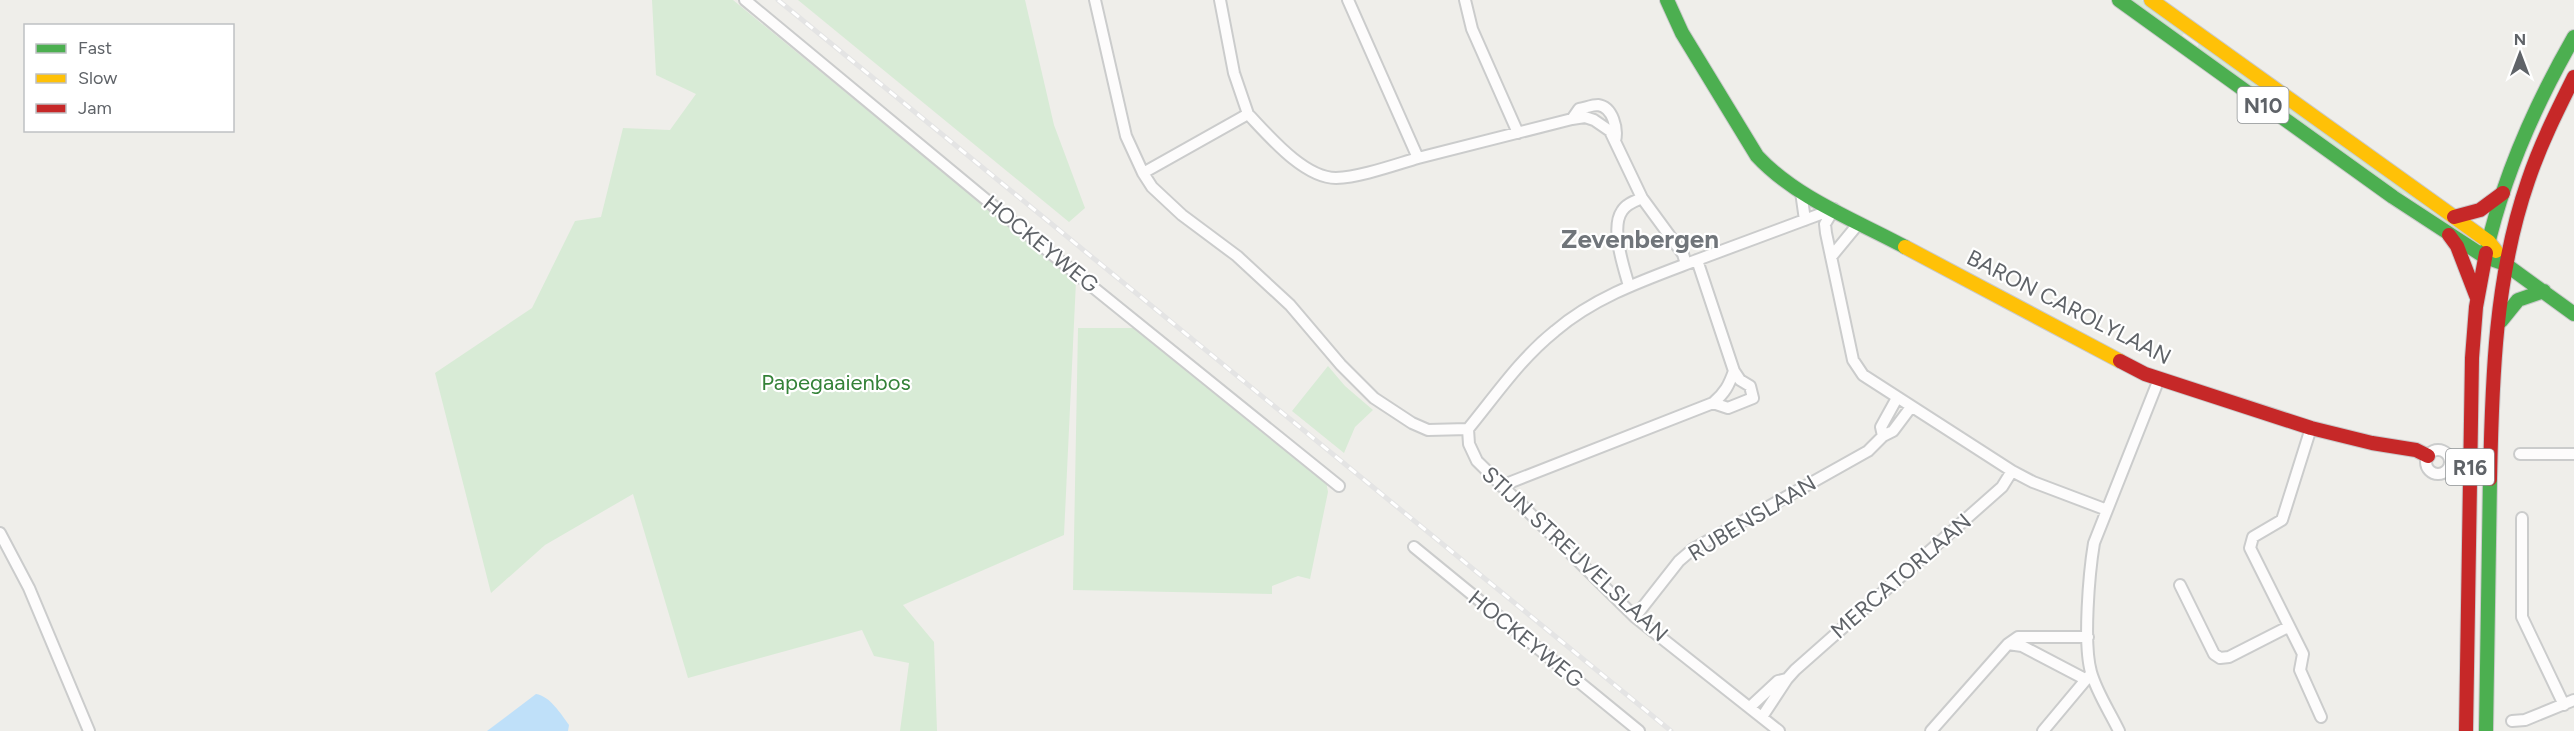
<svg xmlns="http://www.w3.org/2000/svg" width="2574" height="731" viewBox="0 0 2574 731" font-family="Figtree,sans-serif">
<rect width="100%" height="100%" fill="#efeeea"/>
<path fill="#d8ebd6" d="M652 0H733L1076 281 1064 535 903 605 934 642 937 731H900L909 663 874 656 862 630 688 678 633 494 545 545 491 593 435 373 532 308 575 221 601 217 623 128 670 130 696 94 656 75Z
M798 0H1025L1054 125 1085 208 1069 222Z
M2128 0H2142L2186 31 2180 38Z
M2200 42 2468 233 2465 238 2405 194 2391 190 2196 49Z
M1078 328H1134L1275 443 1276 439 1326 481 1328 492 1310 579 1298 576 1272 586V594L1073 590Z
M1328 366 1345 386 1373 410 1355 427 1344 453 1292 411Z"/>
<path fill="#bfe0f9" d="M536 694C550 696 561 714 569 725L568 731H487Z"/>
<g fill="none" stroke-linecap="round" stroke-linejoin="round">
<defs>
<path id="street" d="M745 0 1042 246 1339 486
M1095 0 1126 136 1143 173 1152 187 1182 215 1237 256 1290 305 1341 365 1374 398 1412 423 1428 430 1468 429
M1465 0 1472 29 1518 133
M1248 114C1269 136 1304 178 1336 178 1361 177 1394 165 1418 158L1348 0
M1572 119 1579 109C1585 108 1592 105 1598 105 1613 107 1618 129 1615 141
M1418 158 1572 119 1585 117 1594 120 1610 131 1642 198 1683 254 1686 264
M1143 173 1248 114 1234 73 1220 0
M1801 192 1805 220
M1834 209 1825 224 1826 233 1853 360 1863 375 2012 471 2033 482 2107 510
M1831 257 1859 223
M1629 286C1624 268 1610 228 1622 211 1626 204 1635 201 1642 198
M1713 403 1728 408 1753 398 1750 386 1740 380 1734 371
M2311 428 2282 520 2253 537 2250 548 2303 654 2300 670 2321 717
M1468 429 1469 444 1477 461 1635 617 1779 731
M1468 429C1496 395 1520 359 1555 331 1596 296 1647 279 1697 260 1742 243 1788 226 1834 209
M1883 436 1881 427 1897 398
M2426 462a12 12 0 1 1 24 0a12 12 0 1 1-24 0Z
M2520 454H2574
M1501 486 1713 403C1725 393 1729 385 1734 371L1697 260
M2522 518V617L2564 705
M0 533 29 588 89 731
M1414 547 1639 731
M2180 585 2214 654 2220 658 2229 657 2288 627
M1635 617 1679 561 1693 549 1868 451 1883 436 1893 431 1911 407
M2008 644 2022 646 2085 679
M1750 707 1778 681 1787 679
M1762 717 1787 679 1795 670 2002 487 2012 471
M2512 721 2525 720 2574 700
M1931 731 2008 644 2018 637H2088
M2043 731 2089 676
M2119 731C2110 712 2097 693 2091 672 2083 644 2089 573 2094 543L2159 379"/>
<path id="fast" d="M1667 0 1682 33 1757 156C1796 198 1855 220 1905 247
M2119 0 2393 197 2485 257 2505 264
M2486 253C2503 176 2535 105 2574 37
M2505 264 2574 314
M2501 321 2518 300 2544 291
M2486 731 2490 479"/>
<path id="slow" d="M2151 0 2489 242 2496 251
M1905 247 2120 361"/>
<path id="jam" d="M2454 217 2480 210 2503 193
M2449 235 2457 246 2477 298
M2120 361 2145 374 2311 428 2372 443 2416 450 2428 456
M2490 479C2492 379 2495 276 2528 181 2540 145 2557 111 2574 77
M2466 731 2472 358 2476 307 2486 253"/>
</defs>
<use href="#street" stroke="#cbcccc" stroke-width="14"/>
<use href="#fast" stroke="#cacacb" stroke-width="16"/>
<use href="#slow" stroke="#cacacb" stroke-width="16"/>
<use href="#jam" stroke="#cacacb" stroke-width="16"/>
<use href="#street" stroke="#fdfcfc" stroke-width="10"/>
<use href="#fast" stroke="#4caf50" stroke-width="14"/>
<use href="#slow" stroke="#ffc107" stroke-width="14"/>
<use href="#jam" stroke="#c62828" stroke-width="14"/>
<defs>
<path id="rail" d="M778 0 1671 731"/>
</defs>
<use href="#rail" stroke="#e4e4e4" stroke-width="5"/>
<use href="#rail" stroke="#fff" stroke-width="3" stroke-dasharray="9" stroke-linecap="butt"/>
</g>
<g text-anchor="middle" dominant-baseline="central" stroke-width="4.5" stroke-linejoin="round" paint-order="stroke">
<g fill="#fff" stroke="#8f9295" stroke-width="1.5">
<rect x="2237.5" y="87" width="51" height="36" rx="4.5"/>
<rect x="2446" y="449" width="48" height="36" rx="4.5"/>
</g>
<g font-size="21" font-weight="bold" fill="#5f6368">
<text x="2263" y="105">N10</text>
<text x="2470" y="467">R16</text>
</g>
<g font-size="22" fill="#5f6368" stroke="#fff">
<text transform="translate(1041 244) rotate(39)">HOCKEYWEG</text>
<text transform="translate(2069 307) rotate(27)">BARON CAROLYLAAN</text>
<text transform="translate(1752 518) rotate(-31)">RUBENSLAAN</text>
<text transform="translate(1575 554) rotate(43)">STIJN STREUVELSLAAN</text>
<text transform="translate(1901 576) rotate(-41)">MERCATORLAAN</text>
<text transform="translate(1526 639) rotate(39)">HOCKEYWEG</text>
</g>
<g font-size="22" fill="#348238" stroke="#fff">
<text x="836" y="382">Papegaaienbos</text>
</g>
<g font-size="26" font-weight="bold" fill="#70757a" stroke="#fff">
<text x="1640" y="239">Zevenbergen</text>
</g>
</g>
<rect x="24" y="24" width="210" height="108" fill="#ffffff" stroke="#bfc1c3" stroke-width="1.5"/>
<rect x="36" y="44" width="30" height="9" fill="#4caf50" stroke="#bfc1c3" stroke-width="1.5"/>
<text x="78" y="54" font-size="18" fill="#5f6368">Fast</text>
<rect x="36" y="74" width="30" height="9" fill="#ffc107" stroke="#bfc1c3" stroke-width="1.5"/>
<text x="78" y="84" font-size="18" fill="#5f6368">Slow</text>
<rect x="36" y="104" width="30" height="9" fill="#c62828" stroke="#bfc1c3" stroke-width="1.5"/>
<text x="78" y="114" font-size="18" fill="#5f6368">Jam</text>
<g transform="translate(2520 54)" stroke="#ffffff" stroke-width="4.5" paint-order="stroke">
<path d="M0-4.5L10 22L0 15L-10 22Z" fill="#5f6368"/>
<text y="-9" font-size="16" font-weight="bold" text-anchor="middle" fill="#5f6368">N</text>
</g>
</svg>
